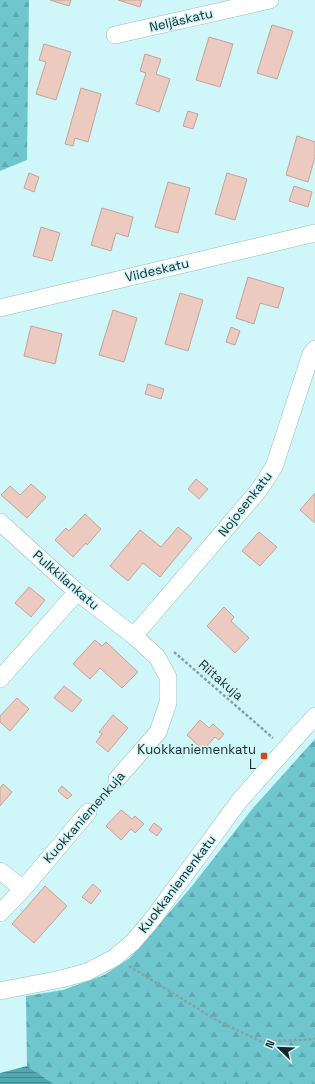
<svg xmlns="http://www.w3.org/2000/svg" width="315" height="1084" viewBox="0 0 315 1084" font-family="'Space Grotesk',sans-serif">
<defs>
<pattern id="forest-firs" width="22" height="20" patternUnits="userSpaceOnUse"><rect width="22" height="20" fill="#6fc6cd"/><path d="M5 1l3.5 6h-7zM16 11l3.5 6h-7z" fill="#5faab0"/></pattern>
<pattern id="water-rules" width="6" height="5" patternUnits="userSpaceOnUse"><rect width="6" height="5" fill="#51a9b0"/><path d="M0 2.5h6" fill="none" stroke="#42898f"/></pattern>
</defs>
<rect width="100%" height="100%" fill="#cff7fa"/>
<path fill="url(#forest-firs)" d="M0 0H29L27 160 0 171Z
M315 739V1084H54L27 1066 26 996 63 990 104 975 130 958 192 886 253 808Z"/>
<path fill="url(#water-rules)" d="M27 1066 54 1084H0V1073Z"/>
<path fill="#edcac0" stroke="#c4a399" d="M50 0H71L69 6Z
M118 0H142L140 7Z
M272 25 293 31 277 79 257 73Z
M209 37 233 44 220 87 196 80Z
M44 44 71 52 56 100 36 94 46 62 39 60Z
M145 54 161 59 156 74 170 79 159 112 136 104 146 73 140 71Z
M81 88 101 94 88 142 75 138 73 146 65 144Z
M188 111 198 114 193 129 183 126Z
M297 136 315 142V157L308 182 286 175Z
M29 173 39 177 34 192 24 188Z
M227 173 247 179 235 220 215 214Z
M168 182 190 188 178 233 155 227Z
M294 186 312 192 308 207 289 201Z
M102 208 133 217 128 237 116 233 111 251 91 245Z
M41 227 60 233 52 261 33 256Z
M248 277 284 288 278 308 260 303 254 324 236 318Z
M180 293 203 300 188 351 165 344Z
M113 310 137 318 124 362 99 355Z
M31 326 62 334 55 364 24 356Z
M231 327 240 331 235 345 226 342Z
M148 384 164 389 161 399 145 394Z
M196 479 208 489 199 499 188 489Z
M31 484 46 497 27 518 1 495 10 486 20 495Z
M315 493V523L300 510Z
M85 514 101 529 87 545 86 543 73 557 55 540 66 528 69 531Z
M178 527 192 538 160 577 143 563 128 581 110 566 140 530 161 547Z
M259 532 277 547 260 566 242 551Z
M29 587 45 600 31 617 15 603Z
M224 607 234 617 231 621 249 638 235 653 207 626Z
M95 640 102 646 106 642 138 672 122 688 100 668 90 679 73 664Z
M64 686 82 700 72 712 54 698Z
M17 698 29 709 10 731 0 722V716Z
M113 715 128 728 108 752 96 742 102 734 99 732Z
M200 720 209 728 213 724 224 734 219 740 215 737 203 750 187 735Z
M3 784 12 792 0 806V788Z
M62 786 72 795 67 799 58 791Z
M121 810 132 819 135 816 144 824 135 833 131 829 121 840 106 826Z
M154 823 162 829 157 836 149 830Z
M93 884 101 891 91 904 82 897Z
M45 886 67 906 34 943 12 924Z"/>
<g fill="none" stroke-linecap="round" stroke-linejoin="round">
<defs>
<path id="minor" d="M115 35 270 0
M0 308 315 233
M0 522 77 592 134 636 157 657 168 677V703L158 732 117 779
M134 636 259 490 274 467 311 354 315 349
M0 679 77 592
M0 871 23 889
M0 913 23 889 88 812
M0 991 61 979 87 972 114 958 132 943 151 921 240 800 315 716"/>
</defs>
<use href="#minor" stroke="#95bbbe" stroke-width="18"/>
<path stroke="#85a3a6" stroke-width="2.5" stroke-dasharray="3 2" stroke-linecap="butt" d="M174 652 273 738
M98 801 106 791
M129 966 216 1020 262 1042 315 1039"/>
<use href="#minor" stroke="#fff" stroke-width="17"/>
</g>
<rect fill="#d1481e" stroke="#cff7fa" stroke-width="1.5" x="260" y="752" width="8" height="8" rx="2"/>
<g text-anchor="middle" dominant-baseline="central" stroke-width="3" stroke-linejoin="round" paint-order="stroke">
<g font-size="13" fill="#172628" stroke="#cff7fa">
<text transform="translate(181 20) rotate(-13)">Neljäskatu</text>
<text transform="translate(157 270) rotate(-13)">Viideskatu</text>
<text transform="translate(245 504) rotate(-52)">Nojosenkatu</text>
<text transform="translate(66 580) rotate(41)">Pulkkilankatu</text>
<text transform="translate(221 680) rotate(41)">Riitakuja</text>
<text transform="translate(84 817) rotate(-49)">Kuokkaniemenkuja</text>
<text transform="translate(177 884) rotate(-53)">Kuokkaniemenkatu</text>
</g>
<g font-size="13" fill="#172628" stroke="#cff7fa" text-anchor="end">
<text x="256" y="749">Kuokkaniemenkatu<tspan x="256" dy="15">L</tspan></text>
</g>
</g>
<g transform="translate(279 1048) rotate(293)" stroke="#cff7fa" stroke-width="3" paint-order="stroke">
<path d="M0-3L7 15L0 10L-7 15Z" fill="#172628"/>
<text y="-6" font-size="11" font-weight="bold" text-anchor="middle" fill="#172628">N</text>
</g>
</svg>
